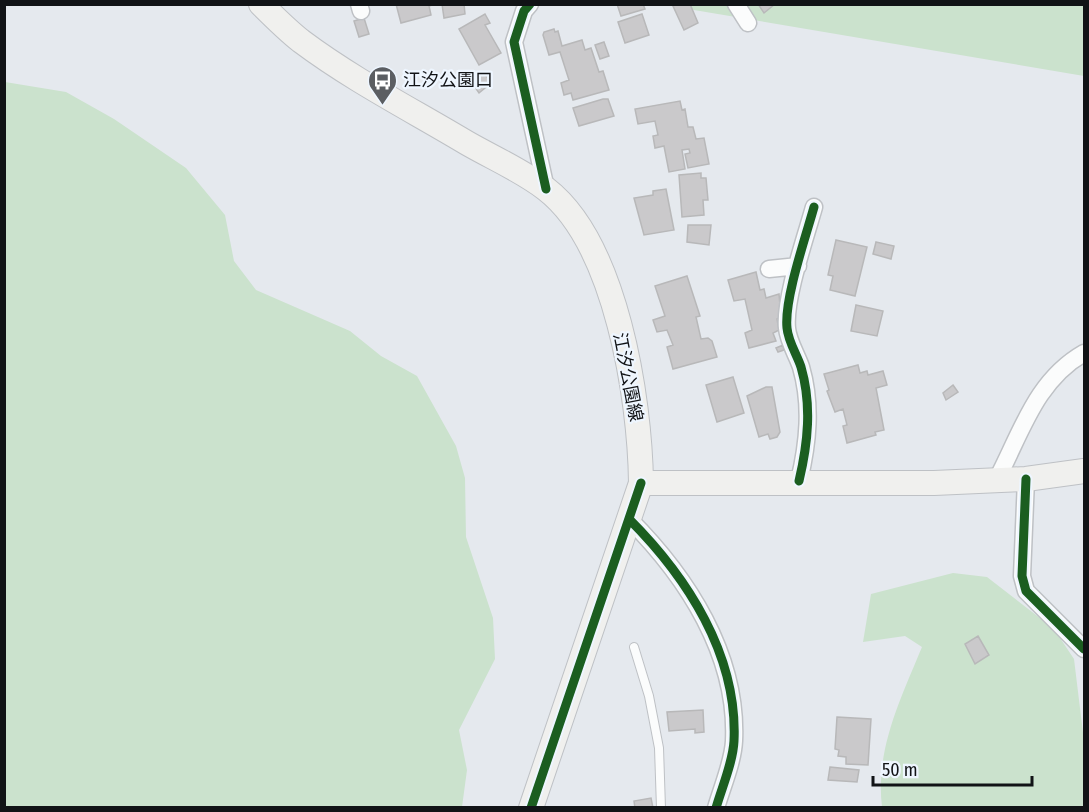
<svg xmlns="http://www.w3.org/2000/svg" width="1089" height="812" viewBox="0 0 1089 812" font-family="'Fira Sans Condensed','Noto Sans JP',sans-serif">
<rect width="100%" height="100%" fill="#e5e9ee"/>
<path fill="#cbe2cd" d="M681 5H1084V76L694 10Z
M5 82 66 92 114 119 186 168 225 215 234 261 256 290 350 331 381 356 417 376 456 446 465 478 466 537 493 618 495 659 459 730 467 770 462 807H5Z
M953 573 987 577 1054 629 1074 659 1084 741V807H882C875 750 901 698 922 647L905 636 863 642 871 594Z"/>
<path fill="#cac9cb" stroke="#b8b8b9" stroke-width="1.5" d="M396 4H435L429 6 431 15 401 23Z
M442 4H464L465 14 444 18Z
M617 4H643L645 9 621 16Z
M677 4H690L698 23 684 30 673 6Z
M758 4H775L764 13Z
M485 14 490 23 485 25 501 53 479 65 459 29Z
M642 14 649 35 625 43 618 22Z
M364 18 369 34 359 37 354 21Z
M554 29 555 32 558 31 562 46 582 40 585 50 591 48 599 72 603 71 609 90 573 100 571 93 564 95 561 83 569 80 560 52 549 55 543 35 544 32Z
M604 42 609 56 600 59 595 45Z
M484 73 491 83 479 93 472 83Z
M603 99H608L614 116 579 126 573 108Z
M680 101 682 110 685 109 688 127H693L696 139 704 138 709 164 688 168 685 154 690 153 689 149 682 150 685 169 669 172 664 146 655 148 653 136 658 135 655 121 638 124 635 109Z
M701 173V178H706L708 200H703L704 215 682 217 679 175Z
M666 189 674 230 644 235 634 198 653 195V191Z
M688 225H711L709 245 687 242Z
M836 240 867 247 855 296 830 290 833 276 828 275Z
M876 242 894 246 891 259 873 254Z
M756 272 760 290 764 289 766 298 779 294 781 317 777 319 779 330 773 333 776 341 749 348 745 333 752 330 745 299 734 301 728 280Z
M687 276 700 316 696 317 701 339 708 338 712 341 717 357 673 369 667 347 673 345 667 330 657 332 653 320 665 316 655 286Z
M856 305 883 311 877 336 851 331Z
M783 345 784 350 778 352 776 348Z
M858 365 860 373 867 371 868 375 883 371 887 385 876 388 884 430 875 432 876 435 847 443 843 426 847 425 843 409 835 412 827 391 829 390 824 374Z
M733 377 744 413 717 422 706 385Z
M953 385 958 392 946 400 943 393Z
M766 387H772L780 432 777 437 770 439 768 434 759 437 747 396Z
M978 636 989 655 975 664 965 644Z
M703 710 704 732 695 733V729L669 731 667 712Z
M837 717 871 719 868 765 846 764V757L838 756 839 750 835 749Z
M830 767 859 770 857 782 828 780Z
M651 798 653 808H635L634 801Z"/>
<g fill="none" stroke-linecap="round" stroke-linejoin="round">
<defs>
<path id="lane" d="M634 647 649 696 659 748 661 808"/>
<path id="street" d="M359 4 361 11
M530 4 524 11 514 42 546 189
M736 4 748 23
M769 269 798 266
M1026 479 1022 576 1026 591 1084 649
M799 481C808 443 812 405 801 367 797 355 788 341 787 328 784 299 806 236 814 207
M996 481C1021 434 1035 381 1084 353
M629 519C687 577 738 655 734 741 733 762 722 787 716 808"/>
<path id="secondary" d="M261 4C274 17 287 30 301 41 353 80 412 110 467 143 493 158 523 171 546 189 616 243 640 398 641 483L531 808
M641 483H934L1026 479 1084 471"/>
</defs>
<use href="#lane" stroke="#bec1c5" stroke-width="10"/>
<use href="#street" stroke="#bec1c5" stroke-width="19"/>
<use href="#secondary" stroke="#bec1c5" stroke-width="26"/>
<use href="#lane" stroke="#fbfcfc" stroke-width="8"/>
<use href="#street" stroke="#fbfcfc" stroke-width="16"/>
<use href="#secondary" stroke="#f0f0ee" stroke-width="24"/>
<defs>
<path id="cycleway" d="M530 4 524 11 514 42 546 189
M1026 479 1022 576 1026 591 1084 649
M799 481C808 443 812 405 801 367 797 355 788 341 787 328 784 299 806 236 814 207
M629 519C687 577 738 655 734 741 733 762 722 787 716 808
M531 808 641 483"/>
</defs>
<use href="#cycleway" stroke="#eef6ff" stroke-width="13"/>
<use href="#cycleway" stroke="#1b5e20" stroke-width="9"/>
</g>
<defs>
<symbol id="bus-pin" viewBox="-11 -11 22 30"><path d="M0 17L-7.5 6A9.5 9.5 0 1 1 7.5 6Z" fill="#5b5e62" stroke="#eef6ff"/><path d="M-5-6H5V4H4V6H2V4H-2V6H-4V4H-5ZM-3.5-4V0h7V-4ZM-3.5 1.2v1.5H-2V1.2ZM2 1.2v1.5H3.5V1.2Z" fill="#fff"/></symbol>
</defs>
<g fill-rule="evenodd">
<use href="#bus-pin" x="366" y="64" width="33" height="45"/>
</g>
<g text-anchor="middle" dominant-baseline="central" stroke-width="4.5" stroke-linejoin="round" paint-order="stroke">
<g font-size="18" fill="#111316" stroke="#eef6ff" text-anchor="start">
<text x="403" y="80">江汐公園口</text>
</g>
<g font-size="18" fill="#111316" stroke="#eef6ff">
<text transform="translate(628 377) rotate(79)">江汐公園線</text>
</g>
</g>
<rect width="1089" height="812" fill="none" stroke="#111316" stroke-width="12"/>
<path d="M873 776v9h159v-9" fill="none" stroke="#111316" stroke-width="3"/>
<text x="882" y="776" font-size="18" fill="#111316" stroke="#eef6ff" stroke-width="4.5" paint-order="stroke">50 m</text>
</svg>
